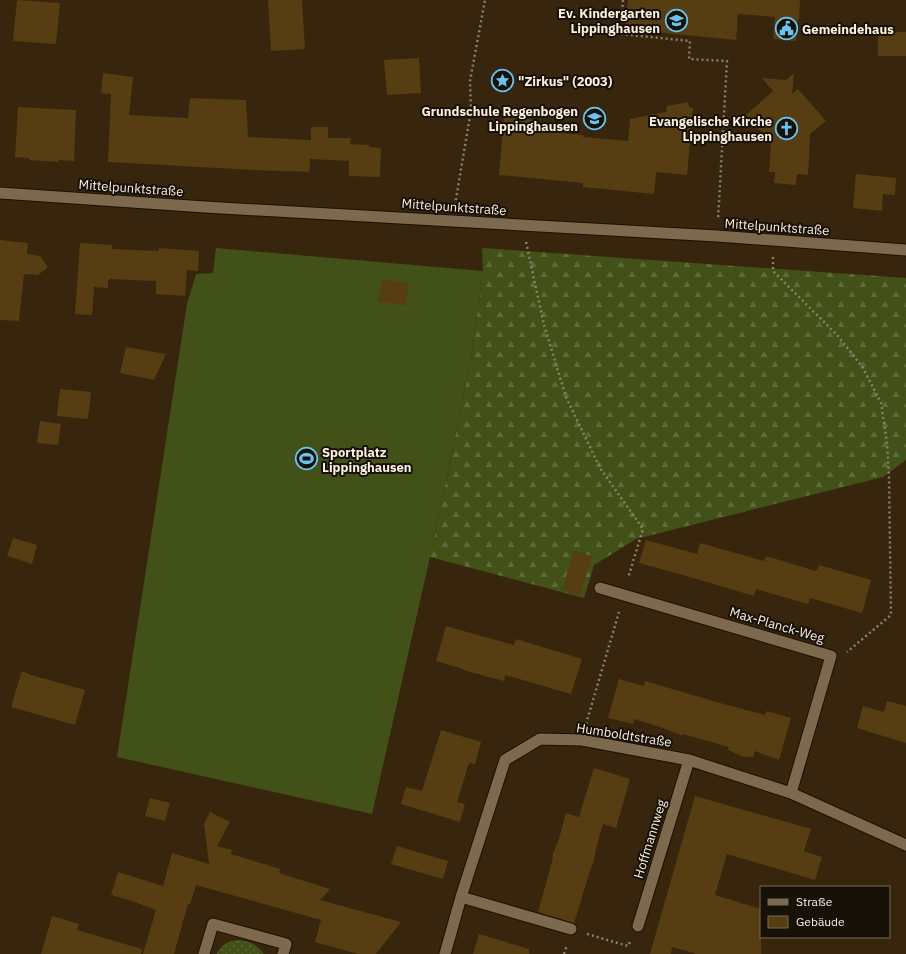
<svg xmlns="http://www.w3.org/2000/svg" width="906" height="954" viewBox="0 0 906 954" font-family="'IBM Plex Sans',sans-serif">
<defs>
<pattern id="forest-firs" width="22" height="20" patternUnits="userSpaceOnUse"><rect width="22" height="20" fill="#425118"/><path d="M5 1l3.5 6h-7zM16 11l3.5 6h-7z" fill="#5e6a39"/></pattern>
<pattern id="park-dots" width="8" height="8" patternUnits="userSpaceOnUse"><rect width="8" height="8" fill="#425118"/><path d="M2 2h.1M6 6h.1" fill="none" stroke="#5e6a39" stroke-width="1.8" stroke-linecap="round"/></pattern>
</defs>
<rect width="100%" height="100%" fill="#37260d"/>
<path fill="url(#forest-firs)" d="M482 248 906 278V460L883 477 636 539 594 565 584 598 430 557 471 360 483 271Z"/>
<path fill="url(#park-dots)" d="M239 940C251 942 256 944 264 954H216C224 943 225 942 239 940Z"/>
<path fill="#425118" d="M216 248 483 271 471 360 430 557 372 814 117 757 187 304 196 274 213 273Z"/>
<path fill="#573d12" d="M17 0 60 3 56 44 13 41Z
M268 0H302L305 49 271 51Z
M628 0H800L799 19H798L796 41 773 39 775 17 738 14 736 40 625 29Z
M894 32H906V56H878V33Z
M419 58 421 93 387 95 384 60Z
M103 73 133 77 129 115 188 118 190 98 246 100 248 137 311 140V127H328V138H351L350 144 369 145V147L381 148 380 177 349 176V161L310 159 309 172 254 170 108 162 111 94 101 93Z
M794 73 792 94 798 89 826 121 810 134 808 175 797 174 796 185 774 183 775 172H769L771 143 746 115 773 91 762 78 786 80Z
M688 102 689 107 693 108 687 175 656 172 654 194 583 187V183L499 175 504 116 537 120V125L552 126 551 132 583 135V137L628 141 630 119 666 112 667 106Z
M18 107 76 110 74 161 59 160V162L29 160V158L15 157Z
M856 174 896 178 895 195 883 194 882 211 853 208Z
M0 240 28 243 27 254 40 256 48 267 38 275 24 274 19 321 0 320Z
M80 243 112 245V249L158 251 159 248 199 251 198 271 187 270 185 296 156 294V281L110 279V280H108V288L94 287 92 315 75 314Z
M382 279 409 283 405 306 378 301Z
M126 347 166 354 154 380 120 373Z
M60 389 91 392 88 419 57 416Z
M40 421 61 424 58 445 37 443Z
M13 538 37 545 32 564 7 556Z
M646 540 697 554 700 543 764 561 766 556 816 571 817 569H818L819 565 871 580 862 613 810 598 808 604 756 589 754 596 690 577 639 563Z
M574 551 592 556 580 595 562 590Z
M446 626 514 645 516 639 582 659 571 694 505 675 504 681 463 670V669L436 661Z
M22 671 31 675 85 690 75 725 11 707Z
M619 679 644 686 645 681 720 703 765 715 767 711 791 718 779 760 755 751 753 757H744L728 750 729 747 683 734V736L663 728 634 719 633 724 608 718Z
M887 701 906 706V743L857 728 863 706 884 712Z
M441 730 481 742 475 764 469 763 457 802 465 804 460 822 401 804 406 787 422 791Z
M594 768 630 779 616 828 603 824 596 849 594 860 589 874 574 923 538 912 552 862 553 853 559 839 566 813 579 817Z
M695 796 811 829 804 851 822 857 815 880 727 854 715 895 761 909V954H697L672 947 671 954H650Z
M150 798 170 803 165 821 145 816Z
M210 812 230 822 217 846 232 850 231 854 280 869 279 873 330 889 320 900 401 922 376 954H358L315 942 321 920 196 885 190 904H188L174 954H143L156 910 132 901 111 895 118 872 163 886 172 853 209 864 204 824Z
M397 846 448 861 443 879 391 864Z
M52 916 79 924 77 930 142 949 141 954H41Z
M479 934 529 949V954H473Z"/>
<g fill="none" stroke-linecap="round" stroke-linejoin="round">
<defs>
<path id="minor" d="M0 193 205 207 717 236 906 250
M600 588 831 656 791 793
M461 897 571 929
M638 926 689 760
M204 954 213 924 286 944 283 954
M445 954 461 897 505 760 540 739 582 740 689 760 791 793 906 845"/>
</defs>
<use href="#minor" stroke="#1e0f00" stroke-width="13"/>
<path stroke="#8d7f6a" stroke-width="2.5" stroke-dasharray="2 3" stroke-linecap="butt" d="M623 0 620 34 690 41 689 59 727 61 718 220
M455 205 471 110 470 81 485 0
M526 242 544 325 566 397 600 468 643 529 628 578
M773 257V271L838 336 863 368 881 403 887 443 889 477 891 615 847 652
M586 724 619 612
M587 934 628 946 631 940
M564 954 567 945"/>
<use href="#minor" stroke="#7c694e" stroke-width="11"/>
</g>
<defs>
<symbol id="school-ring" viewBox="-11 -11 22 22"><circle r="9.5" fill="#181107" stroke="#69c3f1" stroke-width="1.5"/><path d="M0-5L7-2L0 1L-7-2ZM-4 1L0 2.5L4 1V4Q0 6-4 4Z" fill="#69c3f1"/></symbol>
<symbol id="civic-ring" viewBox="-11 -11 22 22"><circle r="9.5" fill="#181107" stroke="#69c3f1" stroke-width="1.5"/><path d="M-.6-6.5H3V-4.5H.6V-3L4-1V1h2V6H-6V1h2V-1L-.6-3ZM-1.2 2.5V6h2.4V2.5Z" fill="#69c3f1"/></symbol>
<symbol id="sight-ring" viewBox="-11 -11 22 22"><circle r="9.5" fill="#181107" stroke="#69c3f1" stroke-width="1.5"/><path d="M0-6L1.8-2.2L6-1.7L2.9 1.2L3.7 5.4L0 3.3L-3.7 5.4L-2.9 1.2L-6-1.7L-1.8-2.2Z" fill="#69c3f1"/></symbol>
<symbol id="church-ring" viewBox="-11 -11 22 22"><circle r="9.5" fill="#181107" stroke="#69c3f1" stroke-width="1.5"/><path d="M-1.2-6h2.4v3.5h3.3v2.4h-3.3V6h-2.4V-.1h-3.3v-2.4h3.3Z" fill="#69c3f1"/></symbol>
<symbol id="stadium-ring" viewBox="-11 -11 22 22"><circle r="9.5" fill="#181107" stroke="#69c3f1" stroke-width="1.5"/><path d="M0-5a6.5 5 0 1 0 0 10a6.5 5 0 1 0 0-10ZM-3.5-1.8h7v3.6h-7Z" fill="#69c3f1"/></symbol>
</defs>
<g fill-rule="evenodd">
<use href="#school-ring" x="664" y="8" width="25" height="25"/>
<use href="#civic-ring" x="774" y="16" width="25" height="25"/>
<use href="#sight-ring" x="490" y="68" width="25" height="25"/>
<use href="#school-ring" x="582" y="106" width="25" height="25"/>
<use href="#church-ring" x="774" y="116" width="25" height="25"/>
<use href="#stadium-ring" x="294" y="446" width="25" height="25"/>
</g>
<g text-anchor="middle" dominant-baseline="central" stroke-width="4" stroke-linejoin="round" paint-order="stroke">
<g font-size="13" font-weight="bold" fill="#fbf0e1" stroke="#181107" text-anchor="end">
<text x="660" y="13">Ev. Kindergarten<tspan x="660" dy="15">Lippinghausen</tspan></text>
<text x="802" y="29" text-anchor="start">Gemeindehaus</text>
<text x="518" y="81" text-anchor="start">"Zirkus" (2003)</text>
<text x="578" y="111">Grundschule Regenbogen<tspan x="578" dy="15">Lippinghausen</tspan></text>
<text x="772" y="121">Evangelische Kirche<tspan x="772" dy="15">Lippinghausen</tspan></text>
<text x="322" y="452" text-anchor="start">Sportplatz<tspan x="322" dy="15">Lippinghausen</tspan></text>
</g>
<g font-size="13" fill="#fbf0e1" stroke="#181107">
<text transform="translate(131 188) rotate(4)">Mittelpunktstraße</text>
<text transform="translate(454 207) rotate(4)">Mittelpunktstraße</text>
<text transform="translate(777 227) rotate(4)">Mittelpunktstraße</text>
<text transform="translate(777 625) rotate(16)">Max-Planck-Weg</text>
<text transform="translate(624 735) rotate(9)">Humboldtstraße</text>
<text transform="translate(650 839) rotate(-73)">Hoffmannweg</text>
</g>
</g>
<rect x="760" y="886" width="130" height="52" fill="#181107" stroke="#736a5e"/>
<rect x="768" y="899" width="20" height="6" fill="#7c694e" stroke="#736a5e"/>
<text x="796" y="906" font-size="12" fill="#fbf0e1">Straße</text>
<rect x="768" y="916" width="20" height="12" fill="#573d12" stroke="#736a5e"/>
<text x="796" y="926" font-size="12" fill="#fbf0e1">Gebäude</text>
</svg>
